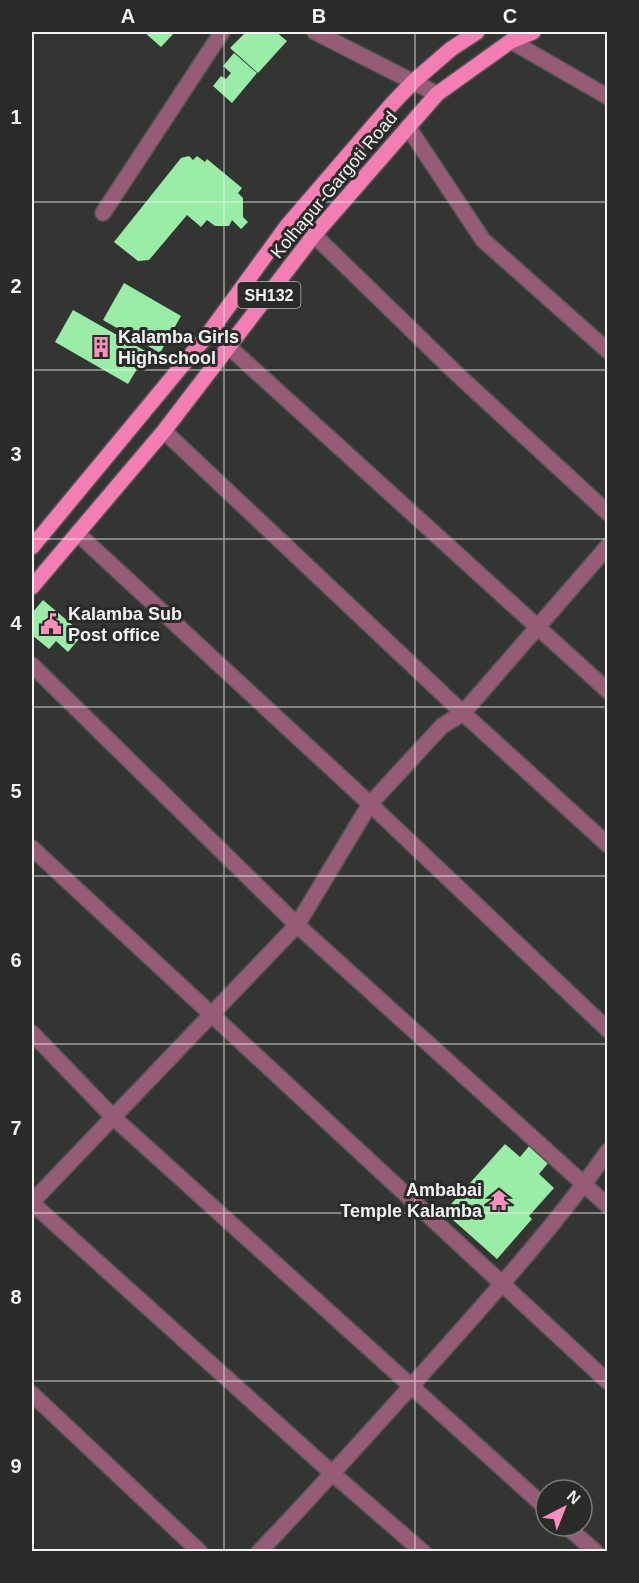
<svg xmlns="http://www.w3.org/2000/svg" width="639" height="1583" viewBox="0 0 639 1583" font-family="Arial,sans-serif">
<rect width="100%" height="100%" fill="#333533"/>
<path fill="#9aeda7" d="M144 32H175L161 47Z
M246 32H276L287 41 258 73 230 48Z
M234 53 257 73 232 103 213 86 221 76 226 79 231 73 223 66Z
M189 156 193 160 197 156 205 162 207 159 242 188 238 193 243 198V217L248 222 241 229 232 220 229 226H215L207 220 201 227 187 215 149 260 138 261 114 242 181 158Z
M124 283 181 316 160 353 103 320Z
M73 310 147 352 128 384 55 342Z
M43 600 83 634 68 652 56 641 49 649 32 635V613Z
M505 1144 520 1157 530 1145 549 1162 539 1174 554 1188 529 1216 532 1219 497 1259 444 1212Z"/>
<g fill="none" stroke-linecap="round" stroke-linejoin="round">
<defs>
<path id="street" d="M315 32 437 94
M511 41 608 97
M408 127 483 240 608 351
M103 213 222 32
M314 235 458 375 608 513
M229 347 608 691
M164 431 463 713 608 845
M77 533 370 804 608 1030
M32 665 297 925 608 1206
M32 848 608 1382
M32 1033 113 1117 546 1508
M32 1202 297 925 370 804 442 726 463 713 608 546
M32 1203 333 1474 423 1552
M32 1394 200 1552
M566 1526 596 1552
M259 1552C324 1484 386 1414 449 1344 504 1282 560 1219 608 1151"/>
<path id="primary" d="M32 547 209 333 287 226 392 104 414 81 451 49 477 32
M32 587 164 431 314 235 437 94 511 41 533 32"/>
</defs>
<use href="#street" stroke="#525452" stroke-width="18"/>
<use href="#primary" stroke="#525452" stroke-width="18"/>
<use href="#street" stroke="#965b75" stroke-width="15"/>
<use href="#primary" stroke="#f47db4" stroke-width="15"/>
</g>
<path fill="none" stroke="#f3f4f3" stroke-width="1.5" stroke-opacity="0.55" d="M224 32V1552M415 32V1552M32 202H608M32 370H608M32 539H608M32 707H608M32 876H608M32 1044H608M32 1213H608M32 1381H608"/>
<defs>
<symbol id="building-bare" viewBox="-9 -9 18 18"><path d="M-4-6H4V6H1V3H-1V6H-4ZM-2.5-4.3h1.7v1.8h-1.7ZM.8-4.3h1.7v1.8H.8ZM-2.5-1h1.7V.8h-1.7ZM.8-1h1.7V.8H.8Z" fill="#fd8ec0" stroke="#292b29" stroke-width="2.5" paint-order="stroke"/></symbol>
<symbol id="civic-bare" viewBox="-9 -9 18 18"><path d="M-.6-6.5H3V-4.5H.6V-3L4-1V1h2V6H-6V1h2V-1L-.6-3ZM-1.2 2.5V6h2.4V2.5Z" fill="#fd8ec0" stroke="#292b29" stroke-width="2.5" paint-order="stroke"/></symbol>
<symbol id="temple-bare" viewBox="-9 -9 18 18"><path d="M0-6L5-2H3V0L6.5 2.5H4V6H1.5V3h-3V6H-4V2.5H-6.5L-3 0V-2H-5Z" fill="#fd8ec0" stroke="#292b29" stroke-width="2.5" paint-order="stroke"/></symbol>
</defs>
<g fill-rule="evenodd">
<use href="#building-bare" x="86" y="332" width="30" height="30"/>
<use href="#civic-bare" x="36" y="609" width="30" height="30"/>
<use href="#temple-bare" x="484" y="1185" width="30" height="30"/>
</g>
<g text-anchor="middle" dominant-baseline="central" stroke-width="6" stroke-linejoin="round" paint-order="stroke">
<rect fill="#292b29" stroke="#b6b8b6" stroke-width="1.5" x="237.5" y="282" width="63" height="26" rx="4.5"/>
<g font-size="16" font-weight="bold" fill="#f3f4f3">
<text x="269" y="295">SH132</text>
</g>
<g font-size="18" fill="#f3f4f3" stroke="#292b29">
<text transform="translate(334 185) rotate(-50)">Kolhapur-Gargoti Road</text>
</g>
<g font-size="18" font-weight="bold" fill="#f3f4f3" stroke="#292b29" text-anchor="start">
<text x="118" y="337">Kalamba Girls<tspan x="118" dy="21">Highschool</tspan></text>
<text x="68" y="614">Kalamba Sub<tspan x="68" dy="21">Post office</tspan></text>
<text x="482" y="1190" text-anchor="end">Ambabai<tspan x="482" dy="21">Temple Kalamba</tspan></text>
</g>
</g>
<rect width="639" height="1583" fill="none" stroke="#292b29" stroke-width="66"/>
<g transform="translate(564 1508) rotate(42)"><circle r="28" fill="#292b29" stroke="#7a7b7a" stroke-width="1.5"/>
<path d="M0-4.5L10 22L0 15L-10 22Z" fill="#fd8ec0"/>
<text y="-9" font-size="16" font-weight="bold" text-anchor="middle" fill="#f3f4f3">N</text>
</g>
<rect x="33" y="33" width="573" height="1517" fill="none" stroke="#f3f4f3" stroke-width="2"/>
<g font-size="20" text-anchor="middle" font-weight="bold" fill="#f3f4f3">
<text x="128" y="23">A</text>
<text x="319" y="23">B</text>
<text x="510" y="23">C</text>
<text x="16" y="124">1</text>
<text x="16" y="293">2</text>
<text x="16" y="461">3</text>
<text x="16" y="630">4</text>
<text x="16" y="798">5</text>
<text x="16" y="967">6</text>
<text x="16" y="1135">7</text>
<text x="16" y="1304">8</text>
<text x="16" y="1473">9</text>
</g>
</svg>
